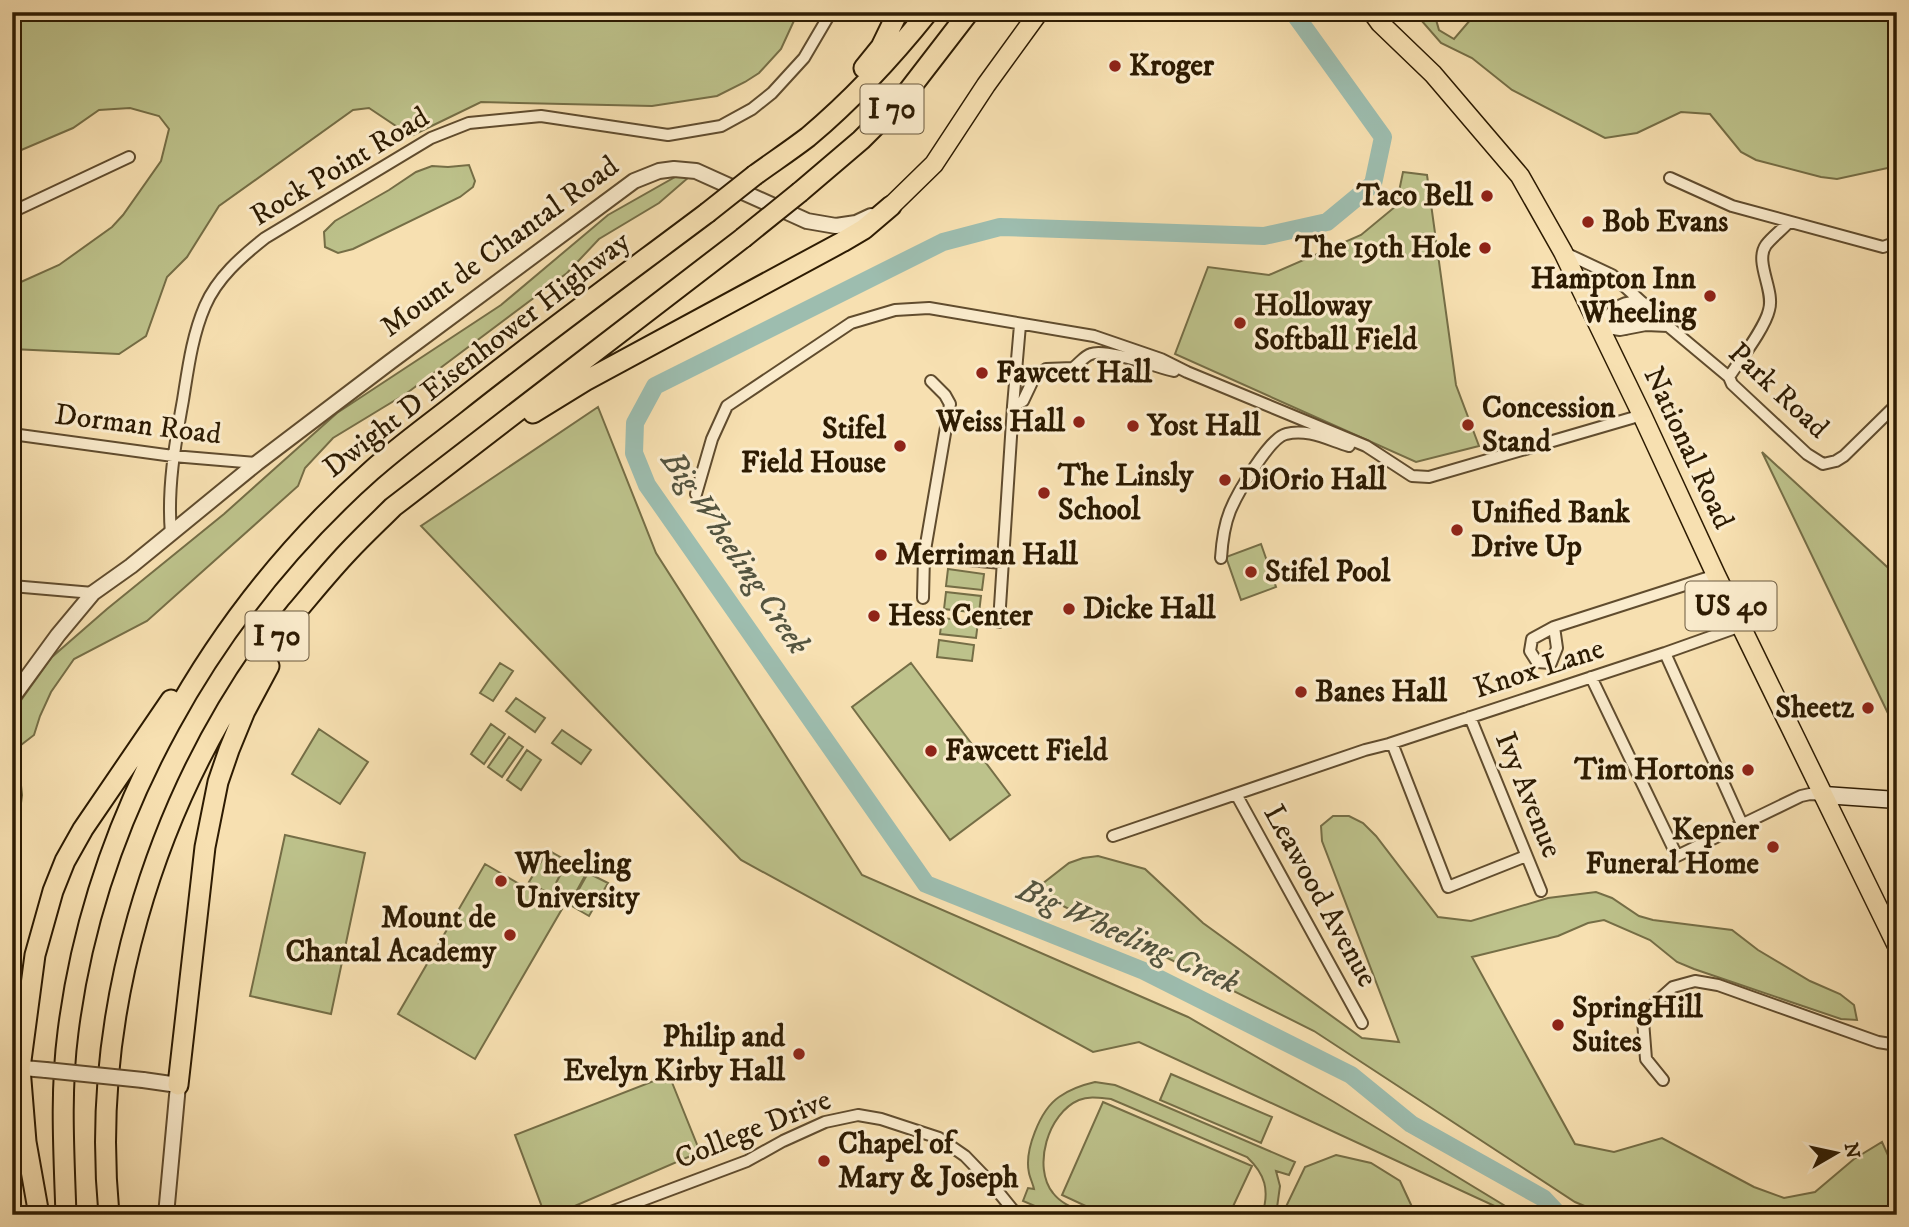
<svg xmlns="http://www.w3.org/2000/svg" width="1909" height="1227" viewBox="0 0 1909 1227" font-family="'IM FELL DW Pica',serif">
<rect width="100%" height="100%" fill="#f7e0b1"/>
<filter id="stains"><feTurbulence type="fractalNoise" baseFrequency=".00286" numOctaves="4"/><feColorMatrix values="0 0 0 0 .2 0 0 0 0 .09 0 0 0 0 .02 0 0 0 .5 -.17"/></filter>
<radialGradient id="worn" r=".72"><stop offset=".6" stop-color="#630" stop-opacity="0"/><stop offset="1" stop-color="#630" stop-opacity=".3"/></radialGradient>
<path fill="#bdc28b" stroke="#756e46" stroke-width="2" d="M12 12H798L781 49 759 73 745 82 717 96 652 106 481 102 411 136 369 108 353 110 219 206 187 257 167 277 146 336 119 354 12 349V286L59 265 112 227 123 215 161 161 169 129 159 116 130 108 99 110 73 128 12 154Z
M1414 12H1437L1435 16 1439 30 1454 39 1477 12H1511L1523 16 1525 12H1897V166L1837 179 1821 177 1756 160 1741 152 1710 114 1681 112 1637 133 1605 138 1512 90 1472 58 1441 43Z
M469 165 475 181 473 187 460 197 353 249 338 253 325 247 324 232 335 221 389 190 416 172 432 166 448 167Z
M684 172 689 177 659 203 599 239 567 273 407 393 333 438 305 468 298 486 147 621 74 659 51 692 40 716 34 735 21 745 19 766 22 795 21 803 12 808V716L19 703 52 657 107 609 224 514 337 413 501 305 608 215Z
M1403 172 1427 175 1456 385 1479 446 1416 462 1175 354 1208 267 1269 275 1361 235 1396 206Z
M598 407 656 553 862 875 1188 1017 1334 1102 1520 1215H1514L1139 1042 1093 1052 741 860 421 526Z
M1762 452 1897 576V732Z
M1261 544 1276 587 1241 600 1226 557Z
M948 569 984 574 982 590 946 586Z
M946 592 981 596 979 613 944 609Z
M942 618 978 622 976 638 940 634Z
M939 640 974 645 972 661 937 657Z
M500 663 513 671 493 701 480 693Z
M911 663 1010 795 950 840 852 707Z
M516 698 545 718 535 732 506 711Z
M491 724 505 734 484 764 471 754Z
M319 729 368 762 340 804 292 774Z
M562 730 591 750 581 764 552 743Z
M509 737 523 747 502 777 488 767Z
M527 750 541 760 521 790 507 780Z
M1333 816H1349L1363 823 1376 836 1438 917 1471 921 1548 898 1596 892 1612 898 1639 916 1653 920 1732 930 1758 950 1810 981 1840 994 1854 1005 1857 1020 1841 1019 1694 969 1677 962 1650 940 1604 920 1588 923 1558 936 1472 957 1575 1144 1614 1152 1662 1138 1754 1187 1784 1198 1815 1192 1854 1159 1882 1142 1897 1175V1215H1606L1575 1202 1314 1031 1033 891 1069 863 1083 858 1098 856 1145 869 1203 923 1362 1038 1399 1042 1322 841 1321 826Z
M285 835 365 853 331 1014 250 996Z
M548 850 567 861 556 883 568 861 587 872 569 905 529 882Z
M485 864 562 909 475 1059 398 1014Z
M588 873 608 883 589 916 570 905Z
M1171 1074 1272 1117 1261 1143 1160 1100Z
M669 1075 700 1152 554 1215H545L515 1135Z
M1095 1082 1115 1085 1132 1092 1295 1162 1289 1175 1276 1171 1280 1186 1276 1215H1262C1270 1190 1265 1174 1247 1157L1111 1099C1100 1098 1089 1096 1079 1100 1048 1113 1032 1167 1053 1193 1062 1205 1077 1209 1090 1215H1056L1023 1201 1028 1188 1034 1189C1033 1184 1030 1178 1029 1173 1024 1151 1040 1110 1059 1097 1070 1089 1082 1085 1095 1082Z
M1103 1102 1252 1166 1229 1215H1105L1062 1195Z
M1336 1155 1371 1163 1400 1181 1413 1209 1409 1215H1282L1305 1167Z"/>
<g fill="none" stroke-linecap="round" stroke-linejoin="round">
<path stroke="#9dbdaf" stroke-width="18" d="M1293 12 1383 137 1373 184 1327 222 1264 236 1000 227 943 242 655 386 635 423 634 453 647 485 926 884 1144 971 1351 1075 1411 1124 1543 1198 1559 1215"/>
<defs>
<path id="minor" d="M1670 178 1732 206 1883 247 1897 242
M12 212 129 157
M1563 252 1612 275 1668 326 1729 377 1732 384 1807 454 1823 464 1836 461 1844 456 1897 404
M1643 303C1621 298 1611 311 1600 327L1620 330 1646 325 1668 326
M1626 329 1633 323 1643 303
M1729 377C1740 360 1765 328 1769 310 1775 290 1754 262 1766 245 1772 237 1782 230 1789 222
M1013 406 1023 401 1033 380 1046 369 1073 368C1079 364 1084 356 1091 354 1105 348 1157 367 1174 371
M12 434 173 456 257 463
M696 494 712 439 727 406 851 323 895 310 929 308 1094 336 1161 359 1187 372 1366 446 1412 476 1429 477 1642 415
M171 534C167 489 175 444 183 400 188 369 192 336 205 306 217 278 241 257 265 238L431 138 469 123 541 116 668 135 721 126 752 109 772 93 804 58 831 12
M924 556 1002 563
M1221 558C1222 542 1224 526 1230 511 1237 494 1269 438 1286 434 1307 428 1329 440 1349 446
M12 586 93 593
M923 598 924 556 950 404 945 395 931 381
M999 622 1013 406 1020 325
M1554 627 1557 648 1551 663 1537 662 1530 651 1532 639 1554 627 1716 575
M1665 653 1742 824
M1591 677 1677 856 1801 796 1810 794 1824 795
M1470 717 1541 891
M1392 743 1448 887 1526 856
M1236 794 1362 1023
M1113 836 1365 750 1389 744 1665 653 1741 626
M1663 1080 1646 1059 1643 1021 1653 1005 1673 987 1695 981 1718 985 1878 1042 1897 1045
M603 1215 747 1161 783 1141 825 1122 858 1115 881 1119 939 1138 965 1156 991 1183 1017 1215"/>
<path id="tertiary" d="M12 698 58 635 93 593 131 566 257 463 390 362 634 181 659 171 674 169 696 171 807 221 836 226 856 223 871 216
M12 1067 46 1070
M143 1080 178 1085 166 1215"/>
<path id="secondary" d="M1824 795 1897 800"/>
<path id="primary" d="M1372 12 1380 23 1433 74 1520 176 1563 252 1642 415 1716 575 1897 946
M891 206 934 164 986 85 1039 12"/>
<path id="motorway" d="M864 68 881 47 898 12
M755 175C773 162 791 150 808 137 852 100 892 57 928 12
M800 192 861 140 902 99 969 12
M533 413 585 381 842 242 864 229 891 206
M178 1085 205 847 218 782 229 750 245 711 269 666
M39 1215 26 1142 20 1068 35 955 53 891 65 861 83 829 171 700
M66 1215C64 1154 60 1093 68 1032 95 817 211 613 371 471 398 447 427 426 455 404 538 338 623 276 707 213
M109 1215C90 1017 152 810 266 649 275 636 286 625 296 612 313 592 330 571 348 552 363 536 378 522 393 507L743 238"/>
</defs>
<use href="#minor" stroke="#604c2e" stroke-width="14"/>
<use href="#tertiary" stroke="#604c2e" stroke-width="18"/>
<use href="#secondary" stroke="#2d1b02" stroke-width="19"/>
<use href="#primary" stroke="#2d1b02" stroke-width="21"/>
<use href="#motorway" stroke="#2d1b02" stroke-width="23"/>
<use href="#minor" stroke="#faebcc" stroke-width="10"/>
<use href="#tertiary" stroke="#faebcc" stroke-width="14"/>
<use href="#secondary" stroke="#faebcc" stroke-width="16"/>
<use href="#primary" stroke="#f7e0b1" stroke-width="18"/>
<use href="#motorway" stroke="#f7e0b1" stroke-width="19"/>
<defs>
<path id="tertiary-bridge" d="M46 1070 143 1080"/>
<path id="motorway-bridge" d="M707 213 755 175
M743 238 800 192"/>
</defs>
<use href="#tertiary-bridge" stroke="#604c2e" stroke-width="18" stroke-linecap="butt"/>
<use href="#motorway-bridge" stroke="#2d1b02" stroke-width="23" stroke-linecap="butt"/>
<use href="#tertiary-bridge" stroke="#faebcc" stroke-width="14"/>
<use href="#motorway-bridge" stroke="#f7e0b1" stroke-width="19"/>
</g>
<g fill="#8f2418" stroke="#faebcc" stroke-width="2.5">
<circle cx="1115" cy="66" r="7"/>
<circle cx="1487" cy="196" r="7"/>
<circle cx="1588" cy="222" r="7"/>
<circle cx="1485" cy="248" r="7"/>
<circle cx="1710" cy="296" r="7"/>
<circle cx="1240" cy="323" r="7"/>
<circle cx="982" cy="373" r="7"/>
<circle cx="1079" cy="422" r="7"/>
<circle cx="1468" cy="425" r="7"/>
<circle cx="1133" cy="426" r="7"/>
<circle cx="900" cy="446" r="7"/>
<circle cx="1225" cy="480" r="7"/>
<circle cx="1044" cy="493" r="7"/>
<circle cx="1457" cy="530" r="7"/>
<circle cx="881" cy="555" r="7"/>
<circle cx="1251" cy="572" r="7"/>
<circle cx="1069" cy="609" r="7"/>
<circle cx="874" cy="616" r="7"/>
<circle cx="1301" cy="692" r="7"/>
<circle cx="1868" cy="708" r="7"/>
<circle cx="931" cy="751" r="7"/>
<circle cx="1748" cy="770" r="7"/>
<circle cx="1773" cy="847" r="7"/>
<circle cx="501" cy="881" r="7"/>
<circle cx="510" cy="935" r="7"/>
<circle cx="1558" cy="1025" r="7"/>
<circle cx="799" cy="1054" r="7"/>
<circle cx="824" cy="1161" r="7"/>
</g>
<g text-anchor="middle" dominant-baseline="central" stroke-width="6" stroke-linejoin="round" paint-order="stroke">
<g fill="#faebcc" stroke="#6a593f" stroke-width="2">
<rect x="860.5" y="84.5" width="63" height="49" rx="5"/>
<rect x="1685.5" y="581.5" width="91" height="49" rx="5"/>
<rect x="245.5" y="611.5" width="63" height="49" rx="5"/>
</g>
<g font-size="28" font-weight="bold" fill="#2d1b02">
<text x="892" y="109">I 70</text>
<text x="1731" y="606">US 40</text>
<text x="277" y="636">I 70</text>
</g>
<g font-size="30" font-weight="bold" fill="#2d1b02" stroke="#faebcc" text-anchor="start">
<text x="1129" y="66">Kroger</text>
<text x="1473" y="196" text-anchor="end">Taco Bell</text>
<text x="1602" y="222">Bob Evans</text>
<text x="1471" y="248" text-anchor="end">The 19th Hole</text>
<text x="1696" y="279" text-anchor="end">Hampton Inn<tspan x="1696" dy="34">Wheeling</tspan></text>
<text x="1254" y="306">Holloway<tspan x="1254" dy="34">Softball Field</tspan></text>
<text x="996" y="373">Fawcett Hall</text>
<text x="1482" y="408">Concession<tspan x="1482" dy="34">Stand</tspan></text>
<text x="1065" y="422" text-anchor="end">Weiss Hall</text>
<text x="1147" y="426">Yost Hall</text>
<text x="886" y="429" text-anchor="end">Stifel<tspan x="886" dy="34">Field House</tspan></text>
<text x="1058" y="476">The Linsly<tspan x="1058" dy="34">School</tspan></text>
<text x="1239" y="480">DiOrio Hall</text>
<text x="1471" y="513">Unified Bank<tspan x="1471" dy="34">Drive Up</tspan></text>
<text x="895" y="555">Merriman Hall</text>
<text x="1265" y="572">Stifel Pool</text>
<text x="1083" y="609">Dicke Hall</text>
<text x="888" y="616">Hess Center</text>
<text x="1315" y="692">Banes Hall</text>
<text x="1854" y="708" text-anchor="end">Sheetz</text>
<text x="945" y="751">Fawcett Field</text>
<text x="1734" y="770" text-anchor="end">Tim Hortons</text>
<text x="1759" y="830" text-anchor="end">Kepner<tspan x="1759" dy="34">Funeral Home</tspan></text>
<text x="515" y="864">Wheeling<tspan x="515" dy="34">University</tspan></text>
<text x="496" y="918" text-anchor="end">Mount de<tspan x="496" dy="34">Chantal Academy</tspan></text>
<text x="1572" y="1008">SpringHill<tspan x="1572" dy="34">Suites</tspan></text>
<text x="785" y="1037" text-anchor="end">Philip and<tspan x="785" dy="34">Evelyn Kirby Hall</tspan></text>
<text x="838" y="1144">Chapel of<tspan x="838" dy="34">Mary &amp; Joseph</tspan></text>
</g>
<g font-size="30" fill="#2d1b02" stroke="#faebcc">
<text transform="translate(340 167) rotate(-31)">Rock Point Road</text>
<text transform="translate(500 247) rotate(-36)">Mount de Chantal Road</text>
<text transform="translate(477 355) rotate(-38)">Dwight D Eisenhower Highway</text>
<text transform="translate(1778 391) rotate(43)">Park Road</text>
<text transform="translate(138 425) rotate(7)">Dorman Road</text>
<text transform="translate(1688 448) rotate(65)">National Road</text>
<text transform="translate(1539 669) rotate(-18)">Knox Lane</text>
<text transform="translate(1528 795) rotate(68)">Ivy Avenue</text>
<text transform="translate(1320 896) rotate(61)">Leawood Avenue</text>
<text transform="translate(753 1130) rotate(-22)">College Drive</text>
</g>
<g font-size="32" font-style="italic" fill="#54543f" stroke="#faebcc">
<text transform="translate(735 553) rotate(56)">Big Wheeling Creek</text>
<text transform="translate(1128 937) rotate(24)">Big Wheeling Creek</text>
</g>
</g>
<rect width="1909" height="1227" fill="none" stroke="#f7e0b1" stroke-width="42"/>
<rect x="14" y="14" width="1881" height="1199" fill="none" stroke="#2d1b02" stroke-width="3.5"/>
<rect x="21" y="21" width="1867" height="1185" fill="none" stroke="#2d1b02" stroke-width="2"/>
<g transform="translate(1836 1153) rotate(81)" stroke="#faebcc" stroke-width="5" paint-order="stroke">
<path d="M0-5L12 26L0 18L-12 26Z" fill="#2d1b02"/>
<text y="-10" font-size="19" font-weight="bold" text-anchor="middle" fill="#2d1b02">N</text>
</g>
<rect width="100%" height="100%" filter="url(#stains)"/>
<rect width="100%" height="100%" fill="url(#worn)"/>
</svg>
